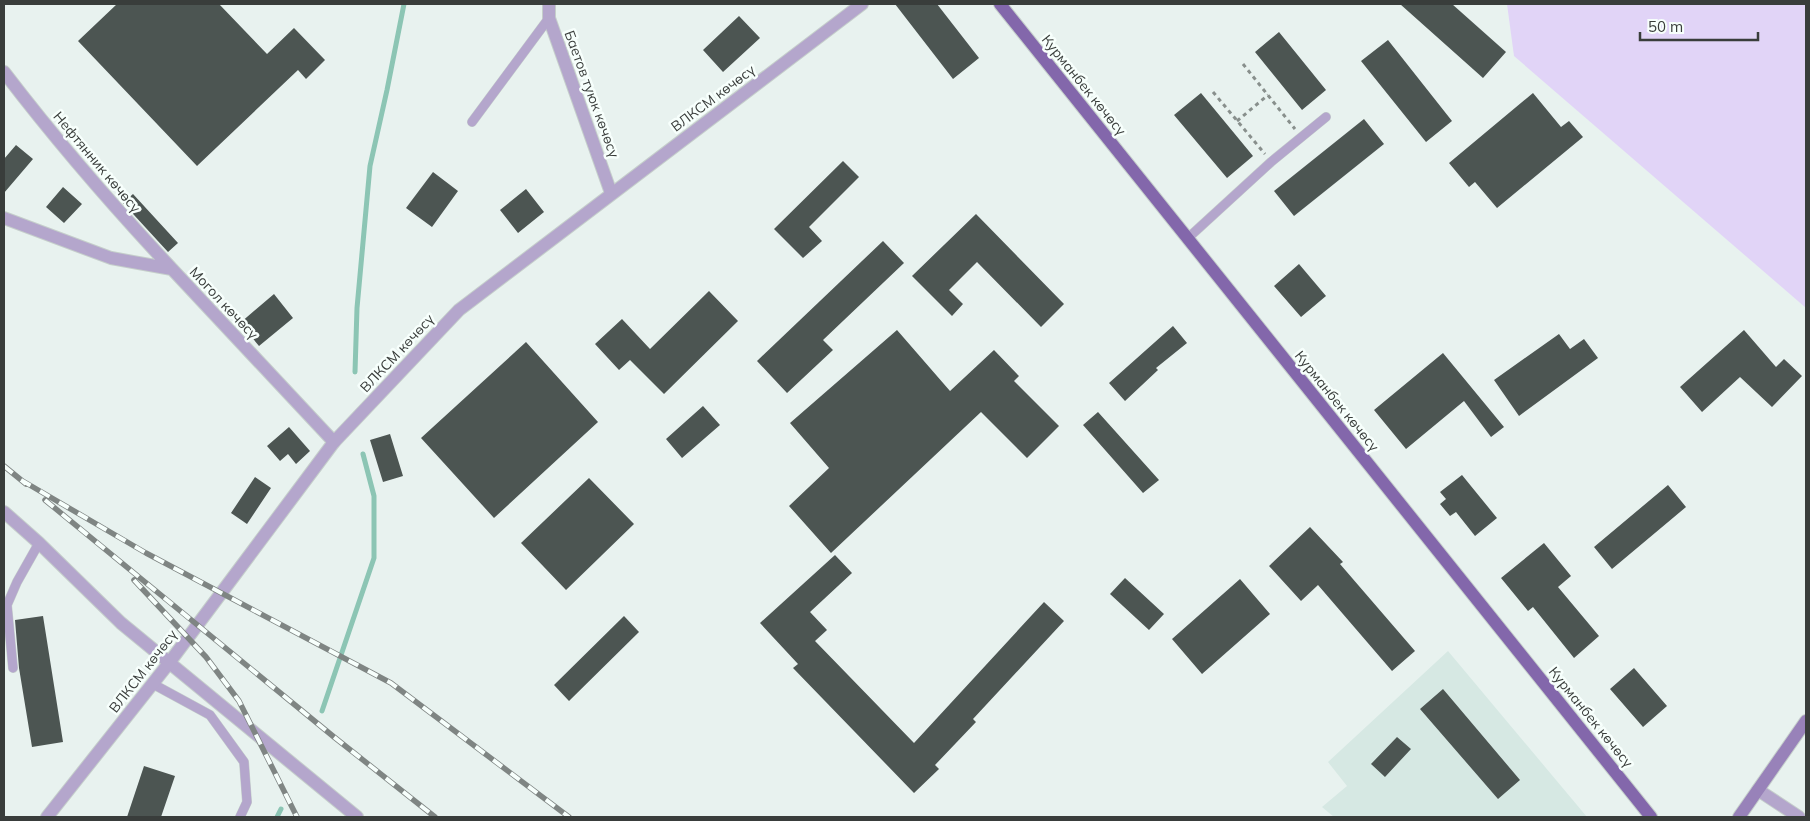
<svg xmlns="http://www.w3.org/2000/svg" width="1810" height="821" viewBox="0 0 1810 821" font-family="Mulish,sans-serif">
<rect width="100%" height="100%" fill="#e8f2ef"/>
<path fill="#d6e8e3" d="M1448 651 1587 817H1334L1322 807 1347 786 1328 762Z"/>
<path fill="#e1d4f7" d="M1507 4H1806V308L1514 56Z"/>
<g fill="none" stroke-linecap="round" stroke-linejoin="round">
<path stroke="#8cc5b4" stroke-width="5" d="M355 372 357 308 370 166 387 90 404 4
M322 711 374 558V496L363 454
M277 817 281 809"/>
</g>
<path fill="#4c5552" d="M117 4H219L267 54 294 28 325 60 306 79 298 70 197 166 78 41Z
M895 4H937L979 58 953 79Z
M1400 4H1452L1506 52 1483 78Z
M739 16 760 38 723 72 703 50Z
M1279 32 1326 90 1302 110 1255 52Z
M1388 40 1452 121 1426 142 1361 61Z
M1201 93 1253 156 1227 178 1174 115Z
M1533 93 1561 127 1569 121 1583 137 1497 208 1475 182 1469 187 1449 163Z
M1364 119 1384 144 1294 216 1274 191Z
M16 145 33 159 4 193V159Z
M843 161 859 177 809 227 822 241 803 258 774 229Z
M433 172 458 191 432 227 406 208Z
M63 187 82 204 64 223 46 207Z
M526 189 544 212 518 233 500 210Z
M133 194 178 243 168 252 123 203Z
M976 214 1064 304 1041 327 977 262 949 290 963 304 952 316 912 276Z
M883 241 904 263 823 340 833 350 787 393 757 361Z
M1299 264 1326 296 1301 317 1274 286Z
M709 291 738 321 664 394 630 360 619 370 595 344 622 319 650 349Z
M274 294 293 318 259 346 240 323Z
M1173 326 1187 343 1156 368 1158 370 1125 401 1109 383Z
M897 330 950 391 994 350 1019 376 1014 381 1059 426 1027 458 981 412 831 553 789 506 829 468 790 423Z
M1744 330 1776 367 1784 359 1802 376 1772 407 1740 377 1702 412 1680 387Z
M1559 334 1570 349 1584 339 1598 358 1519 416 1494 380Z
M526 342 598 422 494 518 421 438Z
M1443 353 1504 427 1491 437 1464 401 1406 449 1374 410Z
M703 406 720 425 682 458 666 439Z
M1098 412 1159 480 1143 493 1083 425Z
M289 427 310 451 296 464 288 454 280 461 267 446Z
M390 434 403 476 383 482 370 440Z
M1462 475 1497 518 1475 536 1456 512 1450 516 1440 504 1446 499 1440 492Z
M255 477 271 488 247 524 231 513Z
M589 478 634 524 566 590 521 543Z
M1668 485 1686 507 1612 569 1594 547Z
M1310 527 1343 562 1340 564 1415 651 1392 671 1318 585 1301 601 1269 566Z
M1544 543 1571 576 1558 587 1599 636 1574 658 1533 607 1528 611 1501 578Z
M835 555 852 573 810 612 827 630 815 641 914 743 1044 602 1064 621 973 719 976 722 935 765 939 769 914 793 793 668 798 664 760 623Z
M1125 578 1164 614 1149 630 1110 594Z
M1240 579 1270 614 1202 674 1172 639Z
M43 616 63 742 32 747 19 668 15 620Z
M624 616 639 632 569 701 554 685Z
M1634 668 1667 706 1643 727 1610 689Z
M1443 689 1520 780 1498 799 1420 709Z
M1397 737 1411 749 1385 777 1371 764Z
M144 766 175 776 161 817H127Z"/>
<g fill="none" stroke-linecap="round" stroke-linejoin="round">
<defs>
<path id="service" d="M472 122 549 18
M1188 238 1271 162 1326 117
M13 668 7 605 17 582 39 543
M153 684 210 715 244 762 247 802 240 817"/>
<path id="minor" d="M549 4V18L611 193
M4 72C56 140 113 206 172 269
M4 218 111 258 172 269 334 442
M4 512 39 543 121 623 357 817
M1758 790 1799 817"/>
<path id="tertiary" d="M47 817 169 663 334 442 459 310 862 4"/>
<path id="secondary" d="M1739 817 1806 721"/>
<path id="primary" d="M1000 4 1651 817"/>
</defs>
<use href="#service" stroke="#c5cecb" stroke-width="10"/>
<use href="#minor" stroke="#c5cecb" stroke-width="14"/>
<use href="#tertiary" stroke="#c5cecb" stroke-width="14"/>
<use href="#secondary" stroke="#c5cecb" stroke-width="14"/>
<use href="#primary" stroke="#c5cecb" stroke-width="14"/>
<path stroke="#888f8c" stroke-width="3" stroke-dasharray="4 4" stroke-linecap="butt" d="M1243 64 1295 129
M1213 92 1265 154
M1237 121 1268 95"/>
<use href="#service" stroke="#b4a6cc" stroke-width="9"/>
<use href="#minor" stroke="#b4a6cc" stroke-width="12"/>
<use href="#tertiary" stroke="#b4a6cc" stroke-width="12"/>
<use href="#secondary" stroke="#9882b9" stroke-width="12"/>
<use href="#primary" stroke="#8367ab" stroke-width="12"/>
<defs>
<path id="rail" d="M4 466 26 484
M21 480 146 553 391 683 569 817
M45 500 334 737 435 817
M134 580 206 657 239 701 297 817"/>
</defs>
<use href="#rail" stroke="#7f8583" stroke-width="5.5"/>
<use href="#rail" stroke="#f7fffc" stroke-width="4" stroke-dasharray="11" stroke-linecap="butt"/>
</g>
<g text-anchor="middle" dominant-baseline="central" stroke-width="5" stroke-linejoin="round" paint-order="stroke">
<g font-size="14" fill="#393d3b" stroke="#f7fffc">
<text transform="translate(1084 85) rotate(51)">Курманбек көчөсү</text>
<text transform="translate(592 94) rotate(70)">Баетов туюк көчөсү</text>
<text transform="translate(713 98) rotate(-37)">ВЛКСМ көчөсү</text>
<text transform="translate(97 162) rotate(50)">Нефтянник көчөсү</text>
<text transform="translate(224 303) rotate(47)">Могол көчөсү</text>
<text transform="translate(397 353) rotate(-47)">ВЛКСМ көчөсү</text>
<text transform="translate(1337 401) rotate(51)">Курманбек көчөсү</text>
<text transform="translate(143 671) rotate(-52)">ВЛКСМ көчөсү</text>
<text transform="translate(1591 717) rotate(51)">Курманбек көчөсү</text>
</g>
</g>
<rect width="1810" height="821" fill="none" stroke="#393d3b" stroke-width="10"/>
<path d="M1640 32v8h118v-8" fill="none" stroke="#393d3b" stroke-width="2.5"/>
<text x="1648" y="32" font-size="15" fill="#393d3b" stroke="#f7fffc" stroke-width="4" paint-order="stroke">50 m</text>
</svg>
